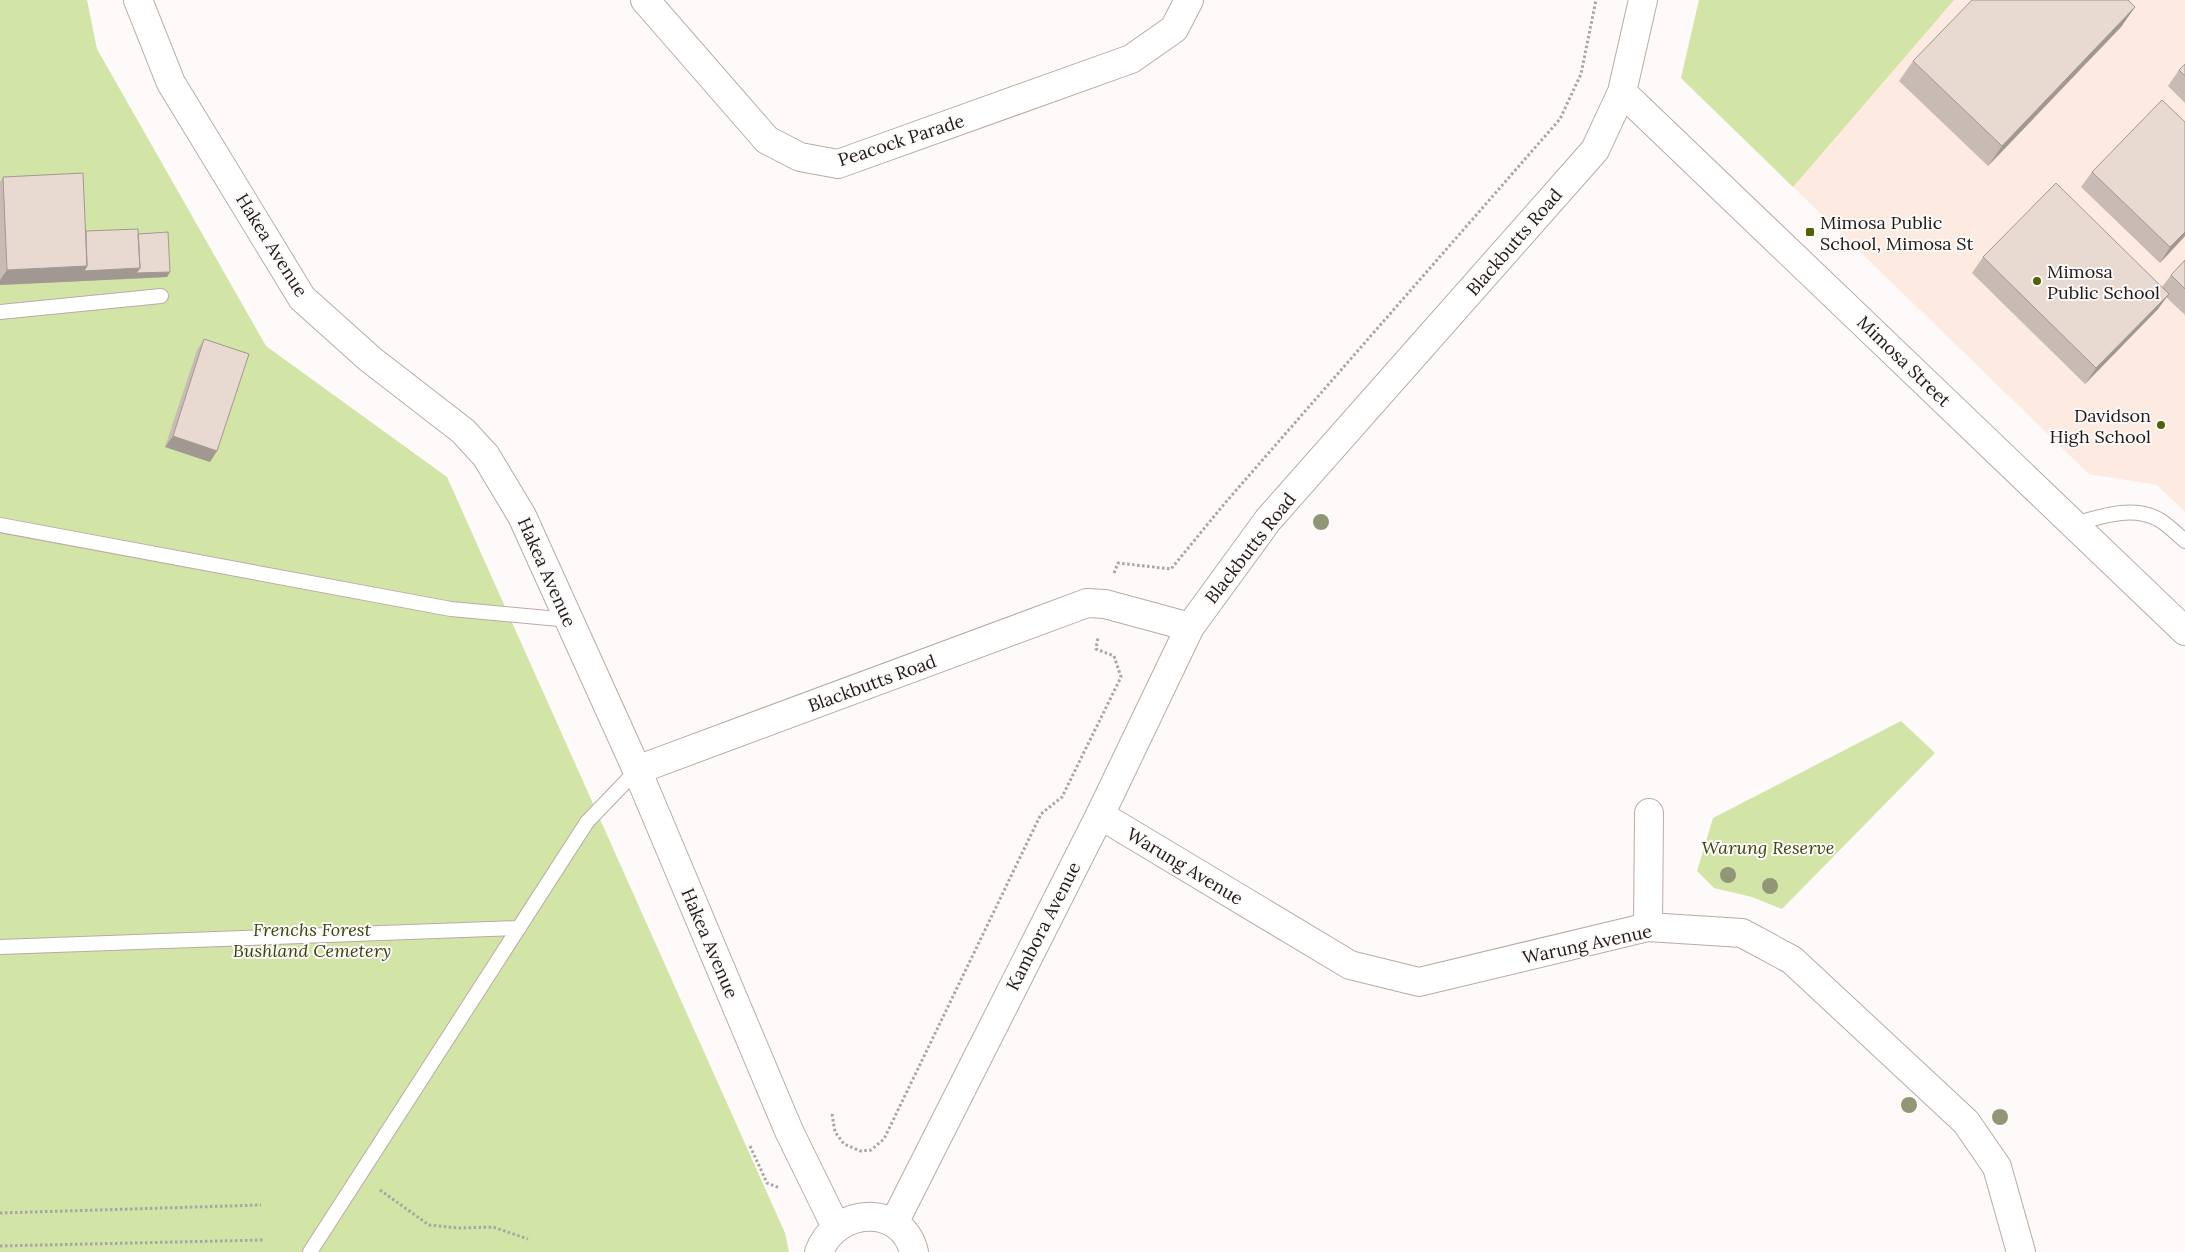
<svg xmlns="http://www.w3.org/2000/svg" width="2185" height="1252" viewBox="0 0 2185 1252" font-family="Lora,serif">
<rect width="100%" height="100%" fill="#fdfaf9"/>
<path fill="#fdeae1" d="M1699 0H2185V512L2157 485 2089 474 1681 78Z"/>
<path fill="#d2e5a7" d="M0 0H87L97 49 266 346 447 477 785 1233 789 1252H0Z
M1699 0H1954L1793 187 1681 78Z
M1901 721 1935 753 1782 909 1752 897 1714 888 1697 871 1713 818Z"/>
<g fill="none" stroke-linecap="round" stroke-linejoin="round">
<defs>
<path id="service" d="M0 312 161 296
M2074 524C2100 517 2131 505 2158 519 2167 524 2177 534 2185 541
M0 525 451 609 569 620
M0 947 519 928
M310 1252 587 822 637 770"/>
<path id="minor" d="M645 0 767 140 800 157 838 164 1131 59 1174 29 1189 0
M1100 815 1350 965 1419 982 1648 927 1742 933 1792 960 1966 1122 1997 1167 2021 1252
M1648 927 1649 813"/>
<path id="tertiary" d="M138 0 171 83 302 298 370 359 463 431 486 456 522 516 637 770 789 1131 836 1227
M1622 92 2185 631
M637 770 1087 603 1105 604 1190 627
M894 1223 1100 815 1190 627 1268 520 1595 150 1622 92 1643 0
M819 1252C836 1207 902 1203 914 1252"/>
</defs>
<use href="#service" stroke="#baaba4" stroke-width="16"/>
<use href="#minor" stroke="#baaba4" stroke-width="30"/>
<use href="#tertiary" stroke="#baaba4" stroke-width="30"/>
<path stroke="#aaa5a4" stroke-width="3" stroke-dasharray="2.5 2.5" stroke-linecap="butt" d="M1114 573 1118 563 1171 569 1225 503 1560 119 1581 74 1596 0
M832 1114 835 1132 844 1144 860 1151 871 1150 884 1139 1041 814 1062 797 1121 677 1114 656 1096 649 1098 637
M750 1146 767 1183 780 1188
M380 1190 429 1225 459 1228 493 1227 528 1239
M0 1213 261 1205
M0 1246 263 1240"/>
<use href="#service" stroke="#fff" stroke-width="14"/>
<use href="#minor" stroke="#fff" stroke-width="28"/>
<use href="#tertiary" stroke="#fff" stroke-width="28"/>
</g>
<g fill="#919776">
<circle cx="1321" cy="522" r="8"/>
<circle cx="1728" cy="875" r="8"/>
<circle cx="1770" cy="886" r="8"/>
<circle cx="1909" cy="1105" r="8"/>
<circle cx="2000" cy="1117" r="8"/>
</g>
<path fill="#c8bbb4" d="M2135 7 2121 27 1988 166 1899 81 1913 61Z
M2185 64V103L2168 86 2179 70Z
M2092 172 2185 236 2160 263 2081 187Z
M3 177 86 231 138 234 170 272 167 277 0 285V182Z
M1983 257 2162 287 2171 275 2185 260V315L2166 297 2158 309 2085 384 1972 273Z
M204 339 217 451 210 462 165 447 197 350Z"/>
<path fill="#a29892" d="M2135 7 2121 27 1988 166 2002 146Z
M2185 232V236L2160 263 2170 247Z
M87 266 140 268 170 272 167 277 0 285V280L7 270Z
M2169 294 2158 309 2085 384 2096 368Z
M173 436 217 451 210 462 165 447Z"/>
<path fill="#e8d9d1" stroke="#a29892" d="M1972 0H2128L2135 7 2002 146 1913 61Z
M2185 64V76L2179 70Z
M2162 100 2185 122V232L2170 247 2092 172Z
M83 173 87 266 7 270 3 177Z
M2056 183 2169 294 2096 368 1983 257Z
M138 229 140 268 84 271 87 266 86 231Z
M168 232 170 272 136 273 140 268 138 234Z
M2185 260V289L2171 275Z
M204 339 249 354 217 451 173 436Z"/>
<g fill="#516106" stroke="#fdfaf9" stroke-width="2">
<rect x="1805" y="227" width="10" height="10" rx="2.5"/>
<circle cx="2037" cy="281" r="5"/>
<circle cx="2161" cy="425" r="5"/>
</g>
<g text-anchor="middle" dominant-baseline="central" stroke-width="4" stroke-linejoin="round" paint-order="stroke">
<g font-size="18" fill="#1f1917" stroke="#fdfaf9">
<text transform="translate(901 140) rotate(-18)">Peacock Parade</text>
<text transform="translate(1514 242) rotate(-49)">Blackbutts Road</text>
<text transform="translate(272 245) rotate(58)">Hakea Avenue</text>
<text transform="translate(1904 361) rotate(44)">Mimosa Street</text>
<text transform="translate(1250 548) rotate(-52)">Blackbutts Road</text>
<text transform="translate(547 572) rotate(66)">Hakea Avenue</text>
<text transform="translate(872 683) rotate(-20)">Blackbutts Road</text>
<text transform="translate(1185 866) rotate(31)">Warung Avenue</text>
<text transform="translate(1043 926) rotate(-63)">Kambora Avenue</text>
<text transform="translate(710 943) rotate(67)">Hakea Avenue</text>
<text transform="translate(1587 944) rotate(-12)">Warung Avenue</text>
</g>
<g font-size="18" fill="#1f1917" stroke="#fdfaf9" text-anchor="start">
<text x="1820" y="222">Mimosa Public<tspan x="1820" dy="21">School, Mimosa St</tspan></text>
<text x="2047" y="271">Mimosa<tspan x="2047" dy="21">Public School</tspan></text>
<text x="2151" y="415" text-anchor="end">Davidson<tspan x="2151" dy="21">High School</tspan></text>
</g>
<g font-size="18" font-style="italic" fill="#38460b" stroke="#fdfaf9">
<text x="1768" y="847">Warung Reserve</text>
<text x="312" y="929">Frenchs Forest<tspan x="312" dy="21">Bushland Cemetery</tspan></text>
</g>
</g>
</svg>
